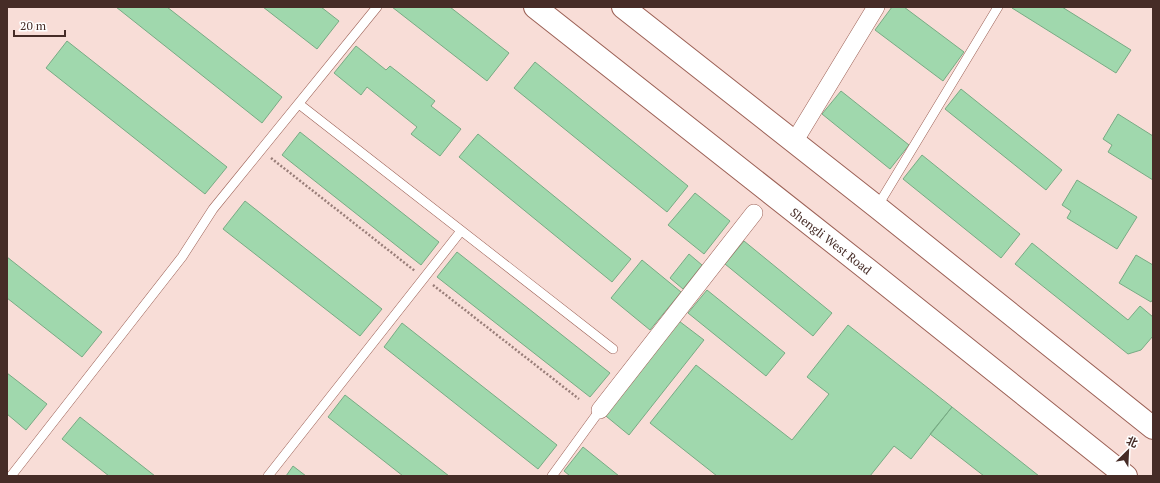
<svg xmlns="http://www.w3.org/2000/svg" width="1160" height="483" viewBox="0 0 1160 483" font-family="'PT Serif','Noto Sans SC',serif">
<rect width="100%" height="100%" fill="#f8ddd7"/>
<path fill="#a0d8ad" stroke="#78ab84" d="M116 7H167L282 97 262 123Z
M263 7H321L339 21 317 49Z
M392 7H450L509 53 487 81Z
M892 7H904L964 52 943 81 875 30Z
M1012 7H1062L1131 50 1116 73 1012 8Z
M67 41 227 167 205 194 46 68Z
M356 46 386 70 390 66 435 101 431 106 461 129 440 156 411 134 417 127 367 87 361 95 334 73Z
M535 62 688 186 667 212 514 88Z
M961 89 1062 170 1046 190 945 109Z
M841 91 909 145 890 169 822 114Z
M1118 114 1153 136V180L1108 152 1112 145 1103 139Z
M300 132 439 242 421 265 282 155Z
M478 134 631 259 612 282 459 157Z
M922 155 1020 234 1001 258 903 179Z
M1077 180 1137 217 1117 249 1067 218 1071 211 1062 205Z
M695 193 730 221 704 254 668 225Z
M245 201 382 309 360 336 223 229Z
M744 241 832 313 813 336 725 264Z
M1032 243 1128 320 1140 306 1153 317V336L1141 350 1128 354 1015 264Z
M457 252 610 373 590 397 437 277Z
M689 254 702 265 683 289 670 278Z
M1136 255 1153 265V299L1151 302 1119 283Z
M7 257 102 332 82 357 7 298Z
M642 260 681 292 650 330 611 298Z
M707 290 785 353 766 376 688 313Z
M675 318 704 340 629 435 601 412Z
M402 323 557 445 538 469 384 347Z
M848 325 952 407 911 459 894 446 870 476H717L650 423 696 365 792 440 829 394 807 377Z
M7 373 47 404 26 430 7 414Z
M345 395 449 476H403L328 417Z
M952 407 1039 476H984L930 434Z
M80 417 155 476H109L62 439Z
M583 447 619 476H570L564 471Z
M293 466 306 476H286Z"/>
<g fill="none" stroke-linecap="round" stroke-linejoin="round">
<defs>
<path id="service" d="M299 104 613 349
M877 207 998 7
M11 476 182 257 213 209 377 7
M268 476 461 231
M552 476 600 410"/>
<path id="minor" d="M794 142 876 7
M600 410 754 213"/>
<path id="secondary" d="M535 7 867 269 1126 476
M623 7 877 207 1153 428"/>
</defs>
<use href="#service" stroke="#9c6156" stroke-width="10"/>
<use href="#minor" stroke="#9c6156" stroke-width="18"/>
<use href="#secondary" stroke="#9c6156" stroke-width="24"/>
<path stroke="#997e79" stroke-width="2.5" stroke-dasharray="2 2" stroke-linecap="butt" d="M271 158 415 271
M433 285 579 399"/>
<use href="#service" stroke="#fff" stroke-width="9"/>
<use href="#minor" stroke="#fff" stroke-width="17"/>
<use href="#secondary" stroke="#fff" stroke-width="22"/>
</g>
<g text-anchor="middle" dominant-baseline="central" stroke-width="3.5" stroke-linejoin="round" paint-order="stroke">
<g font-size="12" fill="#462c27" stroke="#fff">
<text transform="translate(831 241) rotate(38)">Shengli West Road</text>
</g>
</g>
<rect width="1160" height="483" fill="none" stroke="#462c27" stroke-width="16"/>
<g transform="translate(1128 451) rotate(24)" stroke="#ffffff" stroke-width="3" paint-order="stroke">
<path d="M0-3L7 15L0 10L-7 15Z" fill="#462c27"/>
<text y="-6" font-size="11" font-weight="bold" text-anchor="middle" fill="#462c27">北</text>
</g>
<path d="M14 30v6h51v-6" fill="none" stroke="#462c27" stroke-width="2"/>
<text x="20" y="30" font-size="12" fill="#462c27" stroke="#ffffff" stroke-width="3" paint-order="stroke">20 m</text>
</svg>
